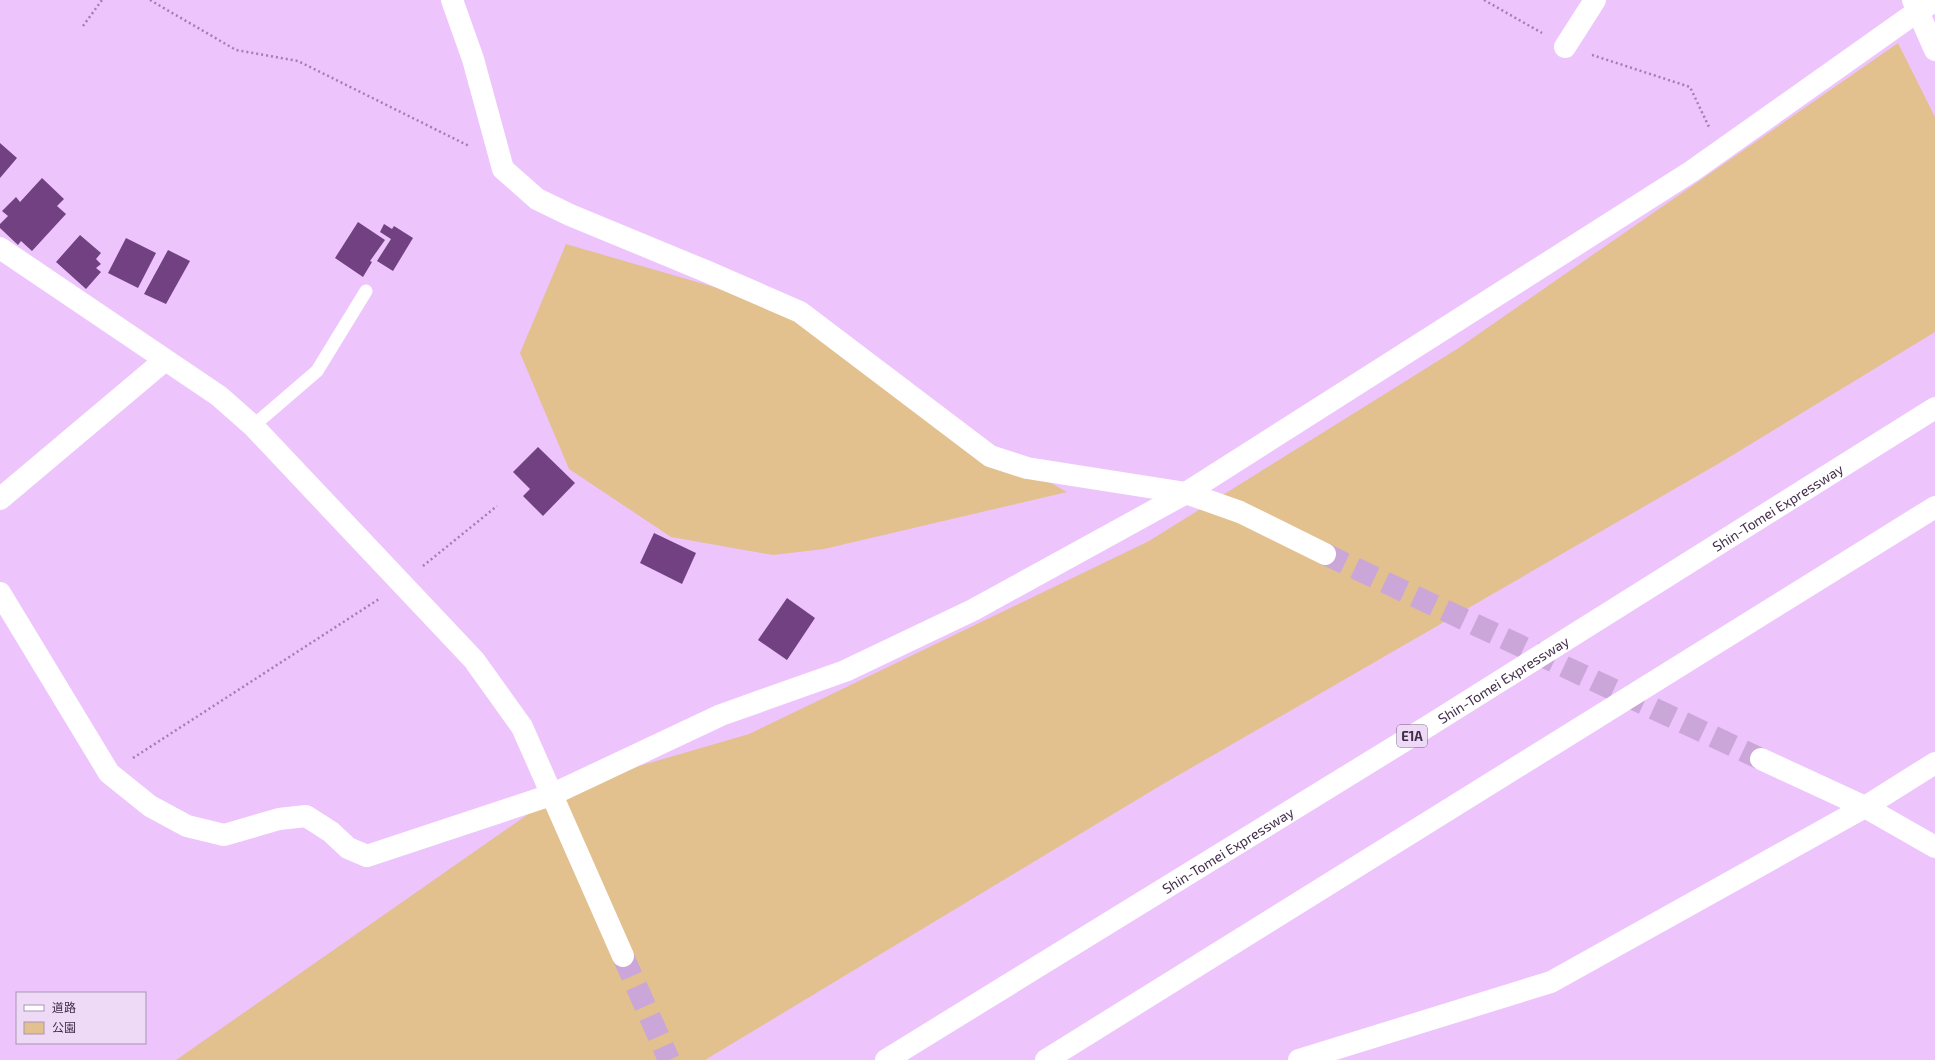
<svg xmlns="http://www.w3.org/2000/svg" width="1935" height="1060" viewBox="0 0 1935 1060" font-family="'Exo 2','Noto Sans JP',sans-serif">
<rect width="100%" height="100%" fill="#edc4fc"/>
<path fill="#e2c18f" d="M1898 43 1935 117V332L1723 461 1158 787 705 1060H176L567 787 749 734 1149 541 1457 349Z
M566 244 800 312 945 423 1067 492 824 549 773 555 671 537 569 469 520 353Z"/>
<path fill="#714181" d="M0 143 17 158 0 178Z
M42 178 64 199 57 206 66 214 32 251 21 241 18 245 0 228V224L8 216 2 211 16 197 20 202Z
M358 222 385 240 370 261 372 262 363 277 335 258Z
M384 224 392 229 394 226 413 238 393 271 377 261 391 239 380 232Z
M80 235 101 253 96 259 101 264 96 268 101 272 86 289 56 262Z
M126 238 156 253 138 288 108 273Z
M168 250 190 261 166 304 144 294Z
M538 447 575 483 543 516 523 496 530 489 513 472Z
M654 533 696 553 682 584 640 563Z
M787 598 815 618 787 660 758 640Z"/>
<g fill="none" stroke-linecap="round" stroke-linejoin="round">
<path stroke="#cba6d8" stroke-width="22" stroke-dasharray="22 11" stroke-linecap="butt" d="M1325 554 1761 759
M623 956 669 1060"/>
<path stroke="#a180ac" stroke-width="2.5" stroke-dasharray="2 3" stroke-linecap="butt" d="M150 0 236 50 298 61 469 146
M1484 0 1542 33
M83 26 102 0
M1592 55 1690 87 1709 127
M423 566 497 506
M133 758 379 599"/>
<path stroke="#fff" stroke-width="13" d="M253 426 317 371 366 291"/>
<path stroke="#fff" stroke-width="22" d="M452 0 473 59 503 169 537 199 570 215 708 272 800 312 990 456 1027 468 1186 493 1240 512 1325 554
M1565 47 1595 0
M0 248 219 396 253 426 474 660 522 727 623 956
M0 499 165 360
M0 593 109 773 150 806 187 826 224 835 279 819 306 816 331 832 348 848 367 856 551 795 721 715 845 671 973 610 1186 493 1692 171 1918 11 1935 1
M1761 759 1865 807 1935 847
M1299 1060 1551 982 1865 807 1935 763"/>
<path stroke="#fff" stroke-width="22" d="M1913 0 1935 50"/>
<g stroke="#fff" stroke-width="22">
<path id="s1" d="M886 1060 1430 725 1935 408"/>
<path d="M1046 1060 1935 507"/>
</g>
</g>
<g text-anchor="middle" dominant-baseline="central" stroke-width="4" stroke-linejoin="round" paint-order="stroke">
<rect fill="#eedaf6" stroke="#76617d" stroke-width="1" x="1397" y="725" width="30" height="22" rx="3"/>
<g font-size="13" font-weight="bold" fill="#422d49">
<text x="1412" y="736">E1A</text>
</g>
<g font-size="14" fill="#422d49" stroke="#eedaf6">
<text stroke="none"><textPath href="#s1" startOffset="1049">Shin-Tomei Expressway</textPath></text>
<text stroke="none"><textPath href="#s1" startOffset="725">Shin-Tomei Expressway</textPath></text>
<text stroke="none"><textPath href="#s1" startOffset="401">Shin-Tomei Expressway</textPath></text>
</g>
</g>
<rect x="16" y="992" width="130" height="52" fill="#eedaf6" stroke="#a995b1"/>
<rect x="24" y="1005" width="20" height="6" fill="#ffffff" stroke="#a995b1"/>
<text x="52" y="1012" font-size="12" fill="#422d49">道路</text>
<rect x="24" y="1022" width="20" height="12" fill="#e2c18f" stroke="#a995b1"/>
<text x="52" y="1032" font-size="12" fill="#422d49">公園</text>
</svg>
